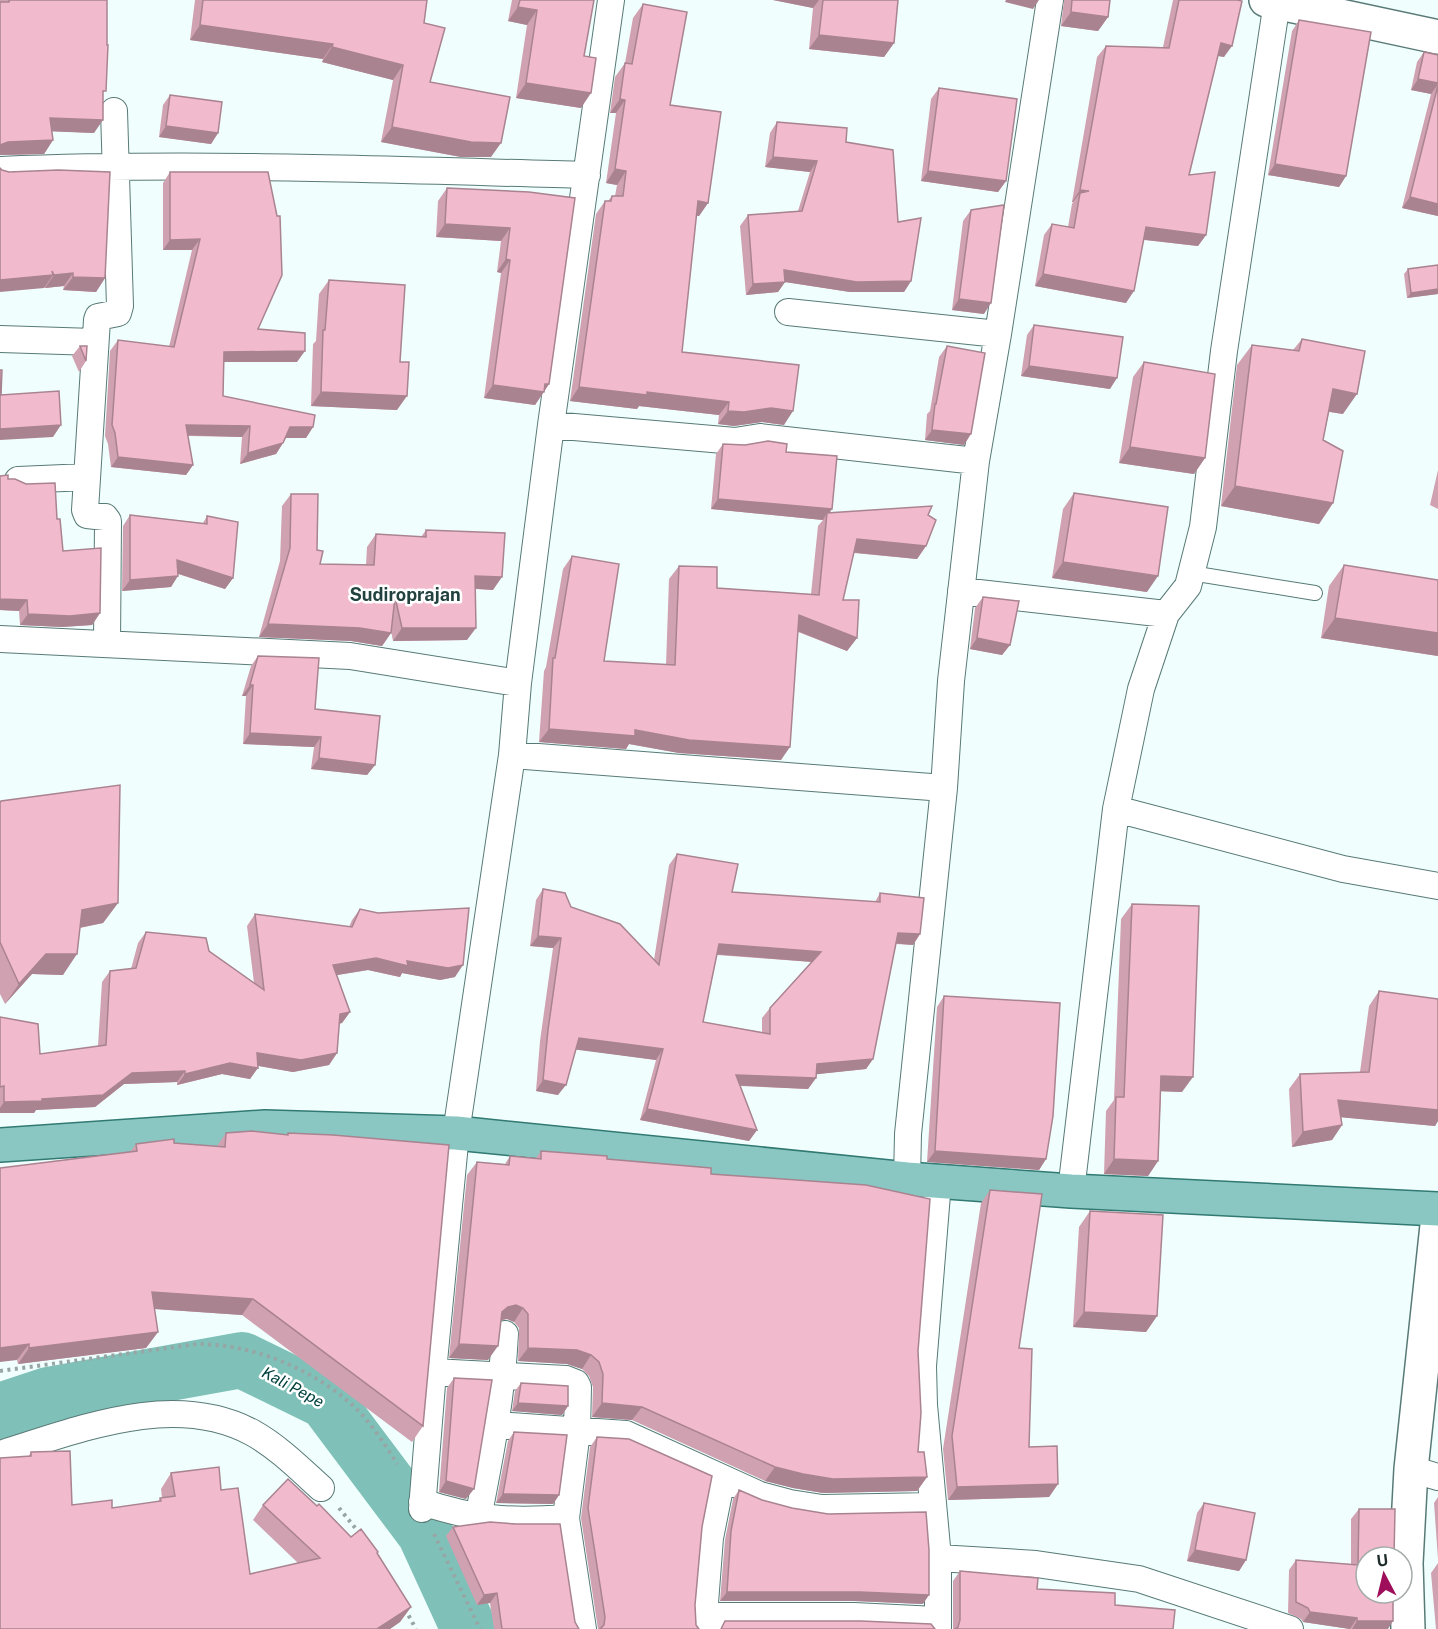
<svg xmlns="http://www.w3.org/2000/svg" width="1438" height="1629" viewBox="0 0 1438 1629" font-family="'Public Sans',sans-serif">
<rect width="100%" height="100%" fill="#f0fffd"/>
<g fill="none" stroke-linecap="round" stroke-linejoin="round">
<path stroke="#7fc0b9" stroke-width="56" d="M0 1411 48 1395 242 1360 326 1401 425 1533 469 1629"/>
<defs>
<path id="lane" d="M1191 573 1315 593"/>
<path id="street" d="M0 170C196 162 391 170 587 175
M788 312 998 334
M0 339 94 342
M551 425 735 441 760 437 976 461
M18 480 87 477
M961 591 1166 614
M0 639 350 656 518 683
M107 643 108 521 105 517 87 515 85 510 97 320 98 317 118 313 120 306 114 111
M512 755 944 788
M1116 809 1343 869 1438 886
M907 1179 908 1134 944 788 951 681 976 461 998 334 1050 0
M938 1182 923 1366 924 1405 938 1558V1629
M1071 1191 1116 809 1141 689 1166 614 1188 586 1203 527 1224 351 1277 2
M433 1372 566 1379 576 1383 578 1387 577 1431 566 1518 583 1629
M496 1425 626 1434 760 1495 790 1503 822 1508 933 1506
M0 1454C78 1430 174 1390 253 1433 278 1447 300 1469 321 1488
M1411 1469 1438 1477
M422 1502C477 1520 508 1522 566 1518
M422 1509 433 1372 456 1133 512 755 518 683 551 425 611 0
M478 1518C490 1457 502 1397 505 1334
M938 1558 1036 1564 1139 1579 1290 1629
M703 1616H854L937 1620
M703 1629 710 1538 722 1478"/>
<path id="secondary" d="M1266 0 1438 37
M1408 1629 1406 1563 1411 1469 1438 1216"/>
<path id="primary" d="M0 1145 265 1127 456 1133 907 1179 1071 1191 1438 1209"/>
</defs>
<use href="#lane" stroke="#587a76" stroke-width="16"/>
<use href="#street" stroke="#587a76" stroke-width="28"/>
<use href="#secondary" stroke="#587a76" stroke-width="36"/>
<use href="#primary" stroke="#317972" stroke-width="36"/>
<path stroke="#97a6a4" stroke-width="4" stroke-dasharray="3 4.5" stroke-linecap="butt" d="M0 1371 197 1344C251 1344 308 1367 349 1402 368 1418 384 1443 397 1464
M339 1508 361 1535
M434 1534 480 1629
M405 1609 416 1629"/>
<use href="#lane" stroke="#fff" stroke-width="14"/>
<use href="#street" stroke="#fff" stroke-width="26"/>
<use href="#secondary" stroke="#fff" stroke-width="33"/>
<use href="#primary" stroke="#8ac7c2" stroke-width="33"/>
</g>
<path fill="#d0a1b0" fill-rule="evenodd" d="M0 0H107L103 96 94 133 52 131 53 140 44 154 0 155Z
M195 0H427L424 23 430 82 491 157H461L381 142 393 80 322 62 323 59 190 40Z
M512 0H594L584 56 581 108 516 98 527 25 508 21Z
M773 0H898L894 43 884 57 809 49 813 8Z
M1064 0H1110L1108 17 1098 31 1061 26Z
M1173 0H1237L1224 57 1218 56 1189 175 1206 235 1198 246 1144 240 1126 303 1035 286 1044 235 1052 224 1068 227 1072 204 1073 202H1072L1097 57 1106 46 1163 47Z
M643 4 670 105 708 203 699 216H696L682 352 784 425 762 422 734 426 718 424 719 415 639 406 637 409 570 401 596 214 605 201H608L612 196H615L617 185 606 183 616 113H610L615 77 625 63 633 18Z
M1299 20 1346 176 1339 187 1268 175 1292 31Z
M1424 52 1438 55V216L1402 208 1431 94 1411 90 1417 62Z
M939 88 1006 181 998 192 921 181 931 99Z
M170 95 218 133 211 144 159 137 163 105Z
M777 122 846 142 898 222 911 281 904 292H850L785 282 778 292 746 295 740 226 748 215 798 211 810 172 765 167 770 133Z
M0 168 105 278 96 292 63 290 64 286 45 288 44 287V288Z
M170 172 258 329 297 362H224L223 396 313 427 306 438H286L283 443 276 454 240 464 242 437 188 436 193 465 186 475 111 467 108 444 105 436 110 351 118 340 169 347 192 250H163V183Z
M447 188 529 192 549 384 535 405 484 398 501 273 497 272 501 241 436 237 438 201Z
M971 210 984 314 952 310 963 221Z
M1438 265V294L1407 298 1404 274 1408 269Z
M329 280 397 410 311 406 313 344 316 341 319 294Z
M1034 325 1110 389 1021 376 1027 335Z
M1302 339 1343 414 1329 412 1323 440 1333 503 1319 524 1221 506 1237 365 1252 345 1293 350Z
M80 346 86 361 79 372 72 356Z
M947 346 964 445 925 440 927 414 930 411 939 357Z
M1144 362 1205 458 1194 474 1119 463 1133 377Z
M723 444 786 452 830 513 928 515 926 546 917 559 854 553 843 600 857 638 847 651 798 632 781 760 679 753 629 744 626 749 539 742 544 671 546 667 563 569 572 556 604 661 666 665 669 579 679 566 717 588 811 594 818 526 823 520 711 509 716 454Z
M1438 470V509L1430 505Z
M0 476 8 479 57 519 63 551 100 613 92 625 62 627 20 625 19 611 0 610Z
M1074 493 1147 592 1052 578 1063 509Z
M291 494 317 550 320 564 366 565 367 547 376 534 421 537 426 530 493 590 475 589 467 640 393 641 391 631V633L382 646 351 641 259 637 280 561 282 506Z
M130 515 203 523 207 516 233 578 225 589 178 574 171 587 122 591 123 526Z
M1344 565 1438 580V656L1321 638 1329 586Z
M983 597 1010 645 1002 655 970 649 975 608Z
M258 656 375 765 367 775 311 769 314 747 243 744 246 696H242L251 666Z
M0 803 118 903 103 923 80 928 63 975 32 974 5 1004 0 994Z
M677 854 732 892 875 902 880 893 920 934 913 945 896 944 873 1059 866 1069 816 1074V1078L808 1089 740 1086 757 1130 749 1141 640 1120 656 1060 576 1049 558 1095 536 1091 540 1041 553 948 530 946 536 900 543 889 654 960 669 865ZM717 955 811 962 770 1008 762 1018V1032L703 1022Z
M1132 904 1182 1092 1161 1091 1158 1161 1148 1176 1104 1174 1106 1111 1114 1100 1121 919Z
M360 909 455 977 440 980 402 973 400 977 368 970 337 975 350 1012 342 1023 339 1024 337 1053 329 1065 293 1072 258 1066 250 1079 222 1074 177 1085V1082L124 1084 95 1107 36 1110 34 1113H0V1017L40 1054 98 1046 102 982 110 971 131 969 138 943 146 932 209 951 254 983 247 926 255 914 349 927 352 920Z
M1379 991 1438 999V1121L1435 1126 1341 1117 1342 1125 1332 1140 1292 1147 1289 1089 1300 1074 1360 1072 1369 1006Z
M944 996 1046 1159 1039 1170 927 1162 937 1007Z
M226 1133 287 1135 288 1133 423 1426 412 1442 242 1315 154 1309 158 1332 146 1348 18 1364 17 1360 130 1152 136 1144 174 1143 217 1146Z
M541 1151 607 1159 711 1174 918 1351V1452L927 1477 917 1491 823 1493 793 1488 765 1481 632 1420 592 1417 593 1387 589 1376 582 1369 567 1364 518 1361 519 1328 514 1322 507 1319 501 1320 488 1360 449 1358 467 1175 477 1162 505 1164 510 1156 536 1158Z
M990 1190 1019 1348 1029 1447 1058 1484 1049 1497 948 1500 943 1449 981 1203Z
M1090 1211 1157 1316 1146 1332 1073 1327 1079 1227Z
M454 1378 466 1499 439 1492 447 1388Z
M521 1383 568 1406 562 1415 512 1411 515 1391Z
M514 1432 559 1495 553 1504 496 1503 508 1441Z
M597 1437 702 1527 695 1605 696 1625 699 1629H598L581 1518 590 1447Z
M31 1452 72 1505 112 1508 158 1502 160 1498H162L161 1489 171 1473 221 1490 250 1574 298 1563 253 1520 263 1505 351 1537 377 1554 411 1607 400 1622 390 1629H0L28 1457Z
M739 1490 923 1604 854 1601H720L725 1540 733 1499Z
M1438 1497V1559L1434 1503Z
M1204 1503 1246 1560 1239 1571 1187 1561 1197 1513Z
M1359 1509 1388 1629H1350L1303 1622 1301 1619 1288 1613 1289 1570 1296 1560 1351 1564V1519Z
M453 1527 575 1622 579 1629H494L490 1603 477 1605 446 1536Z
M1438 1563V1629H1436L1431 1573Z
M960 1571 1037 1589 1115 1605 1173 1629H953V1581Z"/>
<path fill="#a98390" d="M773 0H819L813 8Z
M1006 0H1039L1033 9 1005 2Z
M518 7 537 10 527 25 508 21Z
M1071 12 1108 17 1098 31 1061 26Z
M200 25 333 44 323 59 190 40Z
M819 35 894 43 884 57 809 49Z
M1221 43 1232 46 1224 57 1213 55Z
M332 47 403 65 393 80 322 62Z
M1418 79 1438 83V84L1431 94 1411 90Z
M526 83 591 93 581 108 516 98Z
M620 99 625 100 616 113H610Z
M50 118 103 120 94 133 41 131Z
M166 126 218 133 211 144 159 137Z
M392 127 501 143 491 157H461L381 142Z
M53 140 44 154 0 155V145L8 142Z
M773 157 817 161 810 172 765 167Z
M1275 164 1346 176 1339 187 1268 175Z
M615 169 626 171 617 185 606 183Z
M928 171 1006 181 998 192 921 181Z
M1080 190 1089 191 1080 193 1073 202H1072Z
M1410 197 1438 204V216L1402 208Z
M698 201 708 203 699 216 688 215Z
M445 224 510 228 501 241 436 237Z
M1146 227 1206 235 1198 246 1138 239Z
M200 239 192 250H163L170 240Z
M506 259 510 260 501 273 497 272Z
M784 270 911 281 904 292H850L785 282 778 292 746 295 753 284Z
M73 273 64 286 45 288 54 275Z
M1043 274 1134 291 1126 303 1035 286Z
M53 275 44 288 0 292V280Z
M73 277 105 278 96 292 63 290Z
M1438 289V294L1407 298 1411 293Z
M959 299 991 303 984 314 952 310Z
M305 351 297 362H217L224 352Z
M1029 366 1117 378 1110 389 1021 376Z
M545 384H549L535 405 484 398 493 385Z
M579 387 647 392 729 402 719 415 639 406 637 409 570 401Z
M1333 389 1357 394 1343 414 1319 410Z
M321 392 407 396 397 410 311 406Z
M771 408 793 411 784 425 762 422 734 426 718 424 728 411Z
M61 425 53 437 0 440V429Z
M186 425 250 426 242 437 179 435Z
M290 427H313L306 438H283Z
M932 430 971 434 964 445 925 440Z
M283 443 276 454 240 464 248 453Z
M1130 447 1205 458 1194 474 1119 463Z
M118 457 193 465 186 475 111 467Z
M1235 486 1333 503 1319 524 1221 506Z
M718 499 832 509 827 517V513L823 520 711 509Z
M857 539 926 546 917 559 848 552Z
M177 560 233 578 225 589 170 571Z
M1063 562 1158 576 1147 592 1052 578Z
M178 576 171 587 122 591 130 580Z
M475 576 502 577 493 590 466 588Z
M0 599 27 600 19 611 0 610Z
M100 613 92 625 62 627 20 625 28 614Z
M799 615 857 638 847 651 790 628Z
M1335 618 1438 633V656L1321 638Z
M268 624 360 628 391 633 382 646 351 641 259 637Z
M402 628H476L467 640 393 641Z
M977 638 1010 645 1002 655 970 649Z
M250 685H253L246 696H242Z
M549 729 635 730 790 747 781 760 679 753 629 744 626 749 539 742Z
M250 733 321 737 314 747 243 744Z
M319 758 375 765 367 775 311 769Z
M118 903 103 923 68 930 82 910Z
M898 933 920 934 913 945 891 943Z
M538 936 561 938 553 948 530 946Z
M719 944 821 952 814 962 712 954Z
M46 954H77L63 975 32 974 5 1004 19 984Z
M376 958 407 961 463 965 455 977 440 980 402 973 400 977 368 970 325 977 333 965Z
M350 1012 342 1023 332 1025 340 1014Z
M579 1038 663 1049 656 1060 571 1049Z
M257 1053H337L329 1065 293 1072 249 1064Z
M873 1059 866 1069 810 1075 817 1064Z
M230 1063 258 1068 250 1079 222 1074 177 1085 185 1074Z
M185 1071 177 1082 124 1084 95 1107 36 1110 34 1113H0V1108L4 1102 42 1099 132 1073Z
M736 1075 816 1078 808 1089 728 1085Z
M1161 1076 1193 1077 1182 1092 1151 1091Z
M543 1080 566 1085 558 1095 536 1091Z
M1338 1100 1438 1110V1121L1435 1126 1327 1116Z
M647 1109 757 1130 749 1141 640 1120Z
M1342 1125 1332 1140 1292 1147 1303 1132Z
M935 1151 1046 1159 1039 1170 927 1162Z
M1114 1159 1158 1161 1148 1176 1104 1174Z
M152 1292 253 1299 242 1315 141 1308Z
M516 1305 523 1308 514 1322 507 1319 498 1321 502 1312 508 1307Z
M1084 1312 1157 1316 1146 1332 1073 1327Z
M158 1332 146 1348 18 1364 29 1348Z
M29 1344 17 1360 0 1362V1348Z
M459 1344 498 1346 488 1360 449 1358Z
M528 1348 577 1350 591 1355 582 1369 567 1364 518 1361Z
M518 1403 568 1406 562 1415 512 1411Z
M602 1403 642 1407 632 1420 592 1417Z
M775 1467 927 1477 917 1491 823 1493 793 1488 765 1481Z
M446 1481 474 1489 466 1499 439 1492Z
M1058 1484 1049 1497 948 1500 957 1487Z
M503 1494 559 1495 553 1504 496 1503Z
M1195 1550 1246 1560 1239 1571 1187 1561Z
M727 1592H860L929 1595 923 1604 854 1601H720Z
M497 1593 490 1603 477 1605 484 1595Z
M411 1607 400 1622 390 1629H377Z
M1310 1612 1357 1618 1350 1629 1303 1622Z
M1357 1621H1393L1388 1629H1352Z"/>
<path fill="#f2bbcd" stroke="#a98390" stroke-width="1.5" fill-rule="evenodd" d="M9 0H107V45H108L106 91H103V120L50 118 53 140 8 142 0 145V2H9Z
M203 0H427L424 23 445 28 430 82 510 97 501 143 471 142 392 127 403 65 332 47 333 44 200 25Z
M520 0H594L584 56 596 58 591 93 526 83 537 10 518 7Z
M823 0H898L894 43 819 35Z
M1072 0H1110L1108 17 1071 12Z
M1179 0H1237L1242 1 1232 46 1221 43 1189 175 1215 172 1206 235 1146 227 1134 291 1043 274 1052 224 1074 228 1080 193 1089 191 1080 190 1106 46 1169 48Z
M643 4 687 12 670 105 721 112 708 203 698 201 682 352 799 365 793 411 771 408 744 412 728 411 729 402 647 392V395L579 387 605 201H611L612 196H623L626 171 615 169 625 100 620 99 625 63 632 64Z
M1299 20 1371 32 1346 176 1275 164Z
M1424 52 1438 55V83L1418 79Z
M1438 85V204L1410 197Z
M939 88 1017 99 1006 181 928 171Z
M170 95 222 102 218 133 166 126Z
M777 122 847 128 846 142 893 150 898 222 921 218 911 281 857 282 784 270 785 282 753 284 748 215 802 211 817 161 773 157Z
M0 168 2 170 9 172 58 170 110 172 105 278 73 277V273L54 275 52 271 53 275 0 280Z
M170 172H268L277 216H280L282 275 258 329 305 333V351L224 352 223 396 315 415 313 427H290L283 443 248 453 250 426 186 425 193 465 118 457 115 433 112 425 118 340 174 347 200 239 170 240Z
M447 188 529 192 575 198 549 384H545L544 392 493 385 510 260 506 259 510 228 445 224Z
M1004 205 991 303 959 299 971 210Z
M1438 265V289L1411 293 1408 269Z
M329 280 405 285 400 362H409L407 396 321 392 323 330H325Z
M1034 325 1123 337 1117 378 1029 366Z
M1302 339 1365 351 1357 394 1333 389 1323 440 1343 451 1333 503 1235 486 1252 345 1299 351Z
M80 346H87L86 361Z
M947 346 985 353 971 434 932 430 935 404H936Z
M1144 362 1215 374 1205 458 1130 447Z
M0 370H2L1 395 59 391 61 425 0 429Z
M768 441 787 444 786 452 837 456 832 509 718 499 723 444 745 445Z
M8 475V479H15L26 484 55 483 57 519H60L63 551 101 548 100 613 70 616 28 614 27 600 0 599V476Z
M1074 493 1168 507 1158 576 1063 562Z
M291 494H318L317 550 323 551 320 564 374 565 376 534 426 537V530L505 533 502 577 475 576 476 628H402L395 597 391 633 360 628 268 624 290 548Z
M932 506 928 515 936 520 926 546 857 539 843 600H859L857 638 799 615 790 747 689 740 635 730V736L549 729 553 658H555L572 556 619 564 604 661 675 665 679 566 717 567V588L819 595 827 513Z
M130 515 207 524V516L238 522 233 578 177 560 178 576 130 580Z
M1344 565 1438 580V633L1335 618Z
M983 597 1019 601 1010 645 977 638Z
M258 656 319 658 315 709 380 716 375 765 319 758 321 737 250 733 253 685H250Z
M120 785 118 903 82 910 77 954H46L19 984 0 942V803L1 801Z
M677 854 738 864 732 892 880 902V893L924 898 920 934 898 933 873 1059 817 1064 816 1078 736 1075 757 1130 647 1109 663 1049 579 1038 566 1085 543 1080 548 1030 561 938 538 936 543 889 565 893 571 907 620 924 659 965ZM719 944 821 952 770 1008V1034L703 1022Z
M1132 904 1199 906 1193 1077 1161 1076 1158 1161 1114 1159 1116 1097H1124Z
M469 908 463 965 448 968 407 961 408 966 376 958 333 965 350 1012 340 1014 337 1053 301 1060 257 1053 258 1068 230 1063 185 1074V1071L132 1073 103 1095 42 1099V1101L4 1102V1086L0 1087V1017L38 1024 40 1054 106 1045 110 971 136 968 146 932 206 938 209 951 264 990 255 914 352 927 360 909 378 913Z
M1379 991 1438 999V1110L1338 1100 1342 1125 1303 1132 1300 1074 1369 1072Z
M944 996 1060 1003 1053 1116 1046 1159 935 1151Z
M252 1131 288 1135V1133L333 1135 449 1145 423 1426 253 1299 152 1292 158 1332 29 1348V1344L0 1348V1168L137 1151 136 1144 174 1139V1143L225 1147 226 1133Z
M541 1151 607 1156V1159L711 1168V1174L866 1185 930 1199 918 1351 921 1413 918 1452H924L927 1477 833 1479 803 1474 775 1467 642 1407 602 1403 603 1374 599 1362 591 1355 577 1350 528 1348V1314L523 1308 516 1305 508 1307 502 1312 498 1346 459 1344 477 1162 509 1165 510 1156 541 1159Z
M990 1190 1042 1194 1019 1348 1032 1349 1029 1447 1057 1446 1058 1484 957 1487 952 1436Z
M1090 1211 1163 1215 1157 1316 1084 1312Z
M454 1378 492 1380 474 1489 446 1481Z
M521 1383 568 1386V1406L518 1403Z
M514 1432 567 1435 559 1495 503 1494Z
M597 1437 629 1439 712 1476 702 1527 695 1605 696 1625 699 1629H600L604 1625 605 1617 588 1508Z
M70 1451 72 1505 112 1500V1508L161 1501 160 1498 175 1496 171 1473 219 1467 221 1490 238 1488 250 1574 320 1558 263 1505 288 1479 317 1506 319 1504 351 1537 361 1529 378 1552 377 1553 411 1607 377 1629H0V1458L31 1456V1452Z
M739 1490 762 1500 792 1508 828 1514 926 1512 929 1550V1595L860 1592H727L731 1531Z
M1204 1503 1255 1513 1246 1560 1195 1550Z
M1359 1509H1395L1394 1557H1366V1593H1393V1621H1357V1618L1310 1612 1308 1608 1296 1602V1560L1358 1565Z
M490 1522 516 1524H560L575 1622 579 1629H502L497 1593 484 1595 453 1527Z
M960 1571 1038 1578 1037 1589 1115 1593V1605L1175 1610 1173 1629H955L958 1627 960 1620Z
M725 1621H861L931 1624 935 1629H721Z"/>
<g text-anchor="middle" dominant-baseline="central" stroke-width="5" stroke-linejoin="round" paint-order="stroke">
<g font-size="16" font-style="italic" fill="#03433f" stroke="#fff">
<text transform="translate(293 1387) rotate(28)">Kali Pepe</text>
</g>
<g font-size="18" font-weight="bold" fill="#22423f" stroke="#fff">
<text x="405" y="594">Sudiroprajan</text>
</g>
</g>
<g transform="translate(1384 1575) rotate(353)"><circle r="28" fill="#ffffff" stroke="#a5abaa" stroke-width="1.5"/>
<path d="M0-4.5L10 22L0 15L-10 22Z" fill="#9e0e5a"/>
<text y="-9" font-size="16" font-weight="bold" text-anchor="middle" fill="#1d2c2a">U</text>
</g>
</svg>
